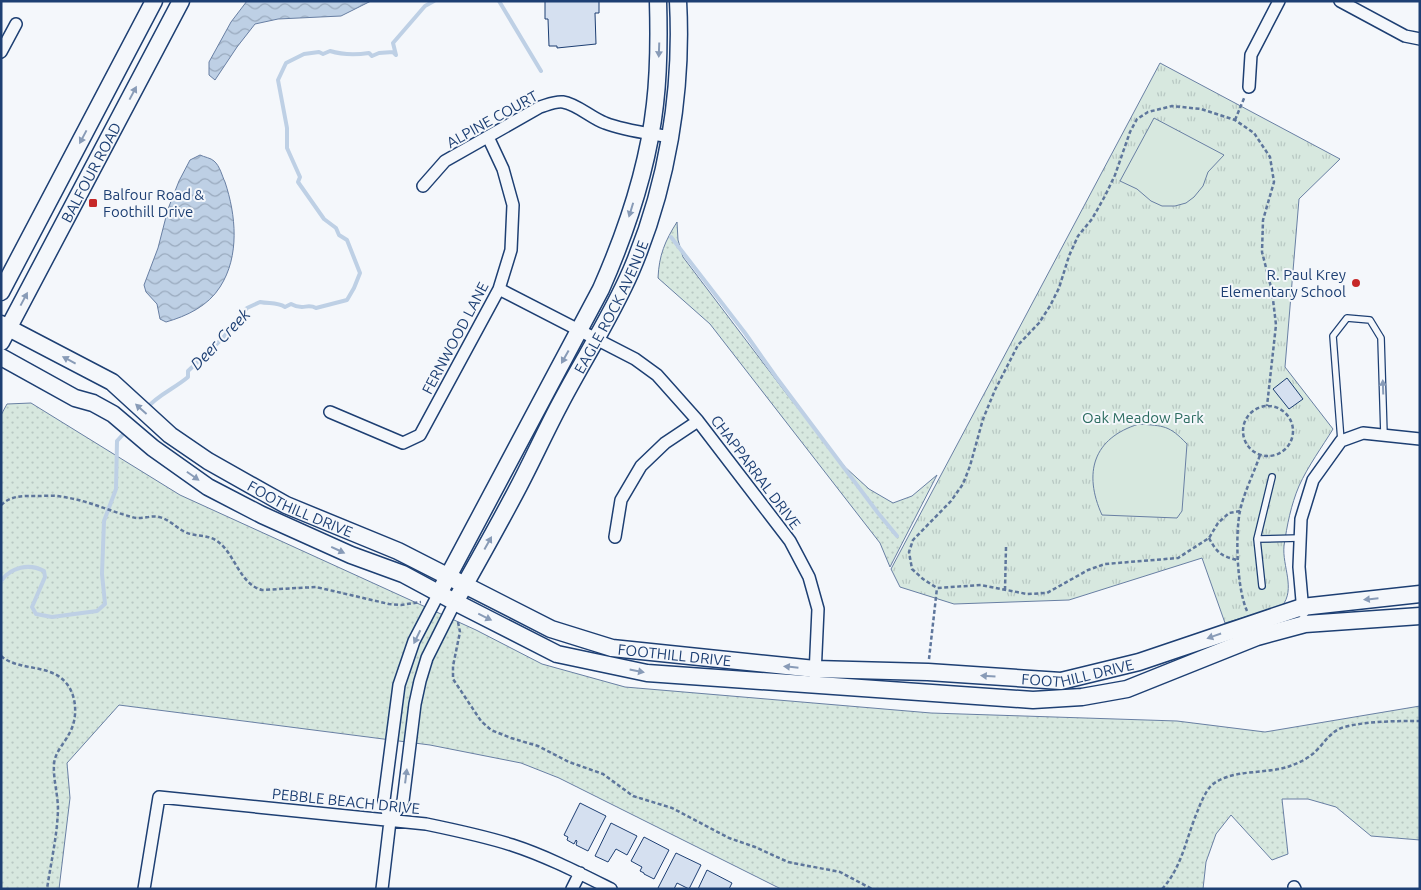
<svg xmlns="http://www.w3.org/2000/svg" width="1421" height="890" viewBox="0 0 1421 890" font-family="Ubuntu,sans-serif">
<defs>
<pattern id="grass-dots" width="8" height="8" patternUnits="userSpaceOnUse" patternTransform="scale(1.25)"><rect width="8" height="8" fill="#d7e8df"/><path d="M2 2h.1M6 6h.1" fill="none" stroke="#b8c8c3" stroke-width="1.8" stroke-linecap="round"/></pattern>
<pattern id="park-tufts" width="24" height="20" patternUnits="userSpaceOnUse" patternTransform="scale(1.25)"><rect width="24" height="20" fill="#d7e8df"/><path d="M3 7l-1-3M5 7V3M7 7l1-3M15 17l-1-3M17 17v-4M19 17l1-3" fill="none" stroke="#b8c8c3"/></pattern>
<pattern id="water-waves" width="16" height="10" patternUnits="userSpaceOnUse" patternTransform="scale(1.25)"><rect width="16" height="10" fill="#bed0e5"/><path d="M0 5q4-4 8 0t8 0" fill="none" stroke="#9aaabe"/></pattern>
</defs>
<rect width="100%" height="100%" fill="#f4f7fb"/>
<path fill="url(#grass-dots)" stroke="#687fa3" d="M677 222 678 240 683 257 786 393 845 467 869 489 893 503 912 496 937 475 890 567 880 543 710 324 658 278C659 255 665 241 677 222Z
M31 403 180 495 476 630 542 664 625 687 931 713 1177 721 1265 732 1420 706V840L1371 836 1336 807 1308 799H1282L1288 854 1272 860 1231 815 1216 834 1206 862 1203 889H781L559 778 521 763 430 745 119 705 67 763 70 798 59 889H1V415L7 404Z"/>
<path fill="url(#park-tufts)" stroke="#687fa3" d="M1160 63 1340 159 1299 199 1285 367 1333 429C1322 447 1308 466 1299 486 1291 505 1287 525 1284 546 1282 566 1296 589 1282 606L1225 623 1202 558 1069 600 954 604 900 587 891 569Z"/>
<path fill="#d7e8df" stroke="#687fa3" d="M1154 118 1224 155 1208 172 1203 186 1194 197 1186 203 1175 206H1162L1151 201 1137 189 1120 181Z
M1139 424C1164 426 1169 425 1187 444L1182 511 1177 518 1102 515C1083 473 1093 438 1139 424Z"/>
<path fill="url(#water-waves)" stroke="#687fa3" d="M247 1H371L341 16 278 19 255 24 237 47 215 80 209 75V62L231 22Z
M200 155C204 157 211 158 214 161 220 166 222 176 225 182 236 215 240 256 220 287 208 306 187 316 166 322L160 319 157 304 146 292 144 285 158 248 168 209 179 181 190 160Z"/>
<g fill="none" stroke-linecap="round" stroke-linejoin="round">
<path stroke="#bed0e5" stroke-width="4" d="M499 1 541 71
M671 237 745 333 776 377 878 513 897 536
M146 409C157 395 174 389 188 377V371L222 339 247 308 260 302C270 304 277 302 285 307L291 304C303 311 307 303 316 308L347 300 354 288 360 273 347 240 339 235 336 228 324 219 298 182 300 177 287 148V128L278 80 286 63 304 54 319 52 323 54 330 51C343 55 355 55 369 53L372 56 379 53 393 52 396 55 393 43 425 6 434 1
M1 581C11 567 29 563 44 571L45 577 32 607 36 614 52 617 97 611 105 604 102 574 104 521 116 489 117 441 126 431"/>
</g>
<path fill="#d5e0f0" stroke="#1d3f73" d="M545 1H599V13H595L596 44 557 48V46H549L548 19H545Z
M1287 378 1303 399 1289 409 1273 389Z
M580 803 606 816 588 851 576 845 577 841 576 840 574 844 567 840 568 837 564 835Z
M611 823 637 836 627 855 616 849 608 862 595 856Z
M644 837 669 850 654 879 644 874V873L640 871 642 867 631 861Z
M676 853 701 865 689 889 677 883 674 889H660L658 888Z
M707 870 732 883 729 889H698Z"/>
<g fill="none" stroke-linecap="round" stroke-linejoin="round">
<defs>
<path id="lane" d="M1341 441 1333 336 1347 318 1370 320 1381 338 1384 435
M1272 477 1257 539 1300 538
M1257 539 1262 586"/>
<path id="street" d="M1340 1 1405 36 1420 39
M1 52 16 24
M1249 87 1251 55 1279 1
M423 186 445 161 540 107C547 105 555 101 563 102 577 104 591 118 605 123 625 131 648 133 670 137
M499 289 635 359 657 375 698 421 790 541 809 577 818 609 815 675
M330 412 403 443 420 435 499 289 511 250 513 205 503 169 488 137
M615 537 621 500 641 466 665 443 698 421
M1303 612 1299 567 1301 519 1313 480 1341 441 1363 433 1420 439
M390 821 403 801 415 704 420 681 427 658 455 602
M1294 887 1295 889
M144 889 159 797 426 824C455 830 484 836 512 845 546 856 579 873 611 889
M382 889 390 821 384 800 399 685 414 641 439 593
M572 889 580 873"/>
<g id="secondary">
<path d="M1 292 154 1"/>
<path id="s1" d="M1 324 112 382 170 435 208 461 286 505 398 551 551 629 612 648 815 669 928 672 1061 681 1139 662 1302 607 1420 594"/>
<path id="s2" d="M1 342 181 1"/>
<path d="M1 357 75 398 93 403 113 414 153 448 208 487 262 515 351 555 403 574 455 602 557 654 647 673 1033 700 1082 697 1127 689 1257 637 1305 624 1420 616"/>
<path d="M443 586 601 289C627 230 648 168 655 104 659 70 659 35 658 1"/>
<path id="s3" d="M459 595C477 563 495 531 512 499 529 468 543 436 560 404 583 360 611 317 631 271 667 187 683 92 678 1"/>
</g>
</defs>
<use href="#lane" stroke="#1d3f73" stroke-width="8"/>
<use href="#street" stroke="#1d3f73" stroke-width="14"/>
<use href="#secondary" stroke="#1d3f73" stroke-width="19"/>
<path stroke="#5e769c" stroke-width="2.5" stroke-dasharray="4 2.5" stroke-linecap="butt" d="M1235 120 1245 96
M1243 431a25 25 0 1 1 50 0a25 25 0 1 1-50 0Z
M1 505C12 495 23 496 37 496 45 496 55 495 63 497 87 500 109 511 132 517 141 520 150 515 159 517 169 519 175 527 185 532 195 537 207 534 217 541 235 553 239 584 262 590L316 587 389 604 401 605 421 602
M1240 511 1229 513 1218 523 1209 538 1178 558 1105 564 1088 570 1047 593 1027 594 981 585 937 588 923 579 912 569 909 552 913 540 951 501 963 484 970 466 983 419 995 390 1018 345 1039 323 1050 306 1059 288 1069 256 1078 236 1092 219 1105 196 1115 175 1130 132 1137 119 1148 112 1172 106 1201 109 1235 120 1254 133 1270 157 1274 182 1263 220 1262 252 1272 291 1276 325 1267 406
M1209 538C1217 553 1221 556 1237 560
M1005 590 1006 547
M1247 611C1237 589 1235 535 1240 511 1244 492 1254 473 1260 455
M458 622 460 632 453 666V679L481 721 491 730 511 738 538 746 569 762 603 774 633 796 672 808 729 838 755 847 788 862 840 872 872 889
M1 656C20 672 51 663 67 684 77 697 78 719 69 734 64 744 55 752 54 764 53 779 58 794 58 810 57 837 51 862 47 889
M929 659 937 588
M1162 889C1182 868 1187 835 1198 810 1201 802 1205 793 1210 787 1228 768 1266 775 1290 766 1299 763 1309 758 1316 751 1325 742 1331 731 1344 727 1369 721 1395 721 1420 721"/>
<use href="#lane" stroke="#f4f7fb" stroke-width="5.5"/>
<use href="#street" stroke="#f4f7fb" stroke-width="11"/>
<use href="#secondary" stroke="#f4f7fb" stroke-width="16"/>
</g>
<defs><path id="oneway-solid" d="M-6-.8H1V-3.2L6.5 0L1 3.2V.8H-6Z" transform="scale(1.25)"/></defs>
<g fill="#889bb7">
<use href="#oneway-solid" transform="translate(659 50) rotate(92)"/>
<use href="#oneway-solid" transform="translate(133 93) rotate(-62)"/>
<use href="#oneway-solid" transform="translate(83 137) rotate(118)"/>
<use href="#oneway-solid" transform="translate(631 210) rotate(107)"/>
<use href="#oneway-solid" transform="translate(24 299) rotate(-62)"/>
<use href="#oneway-solid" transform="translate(565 357) rotate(119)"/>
<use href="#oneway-solid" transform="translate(69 360) rotate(-152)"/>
<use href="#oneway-solid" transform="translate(1383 387) rotate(-92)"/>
<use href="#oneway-solid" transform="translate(141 409) rotate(-138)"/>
<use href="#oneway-solid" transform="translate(193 476) rotate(35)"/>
<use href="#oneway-solid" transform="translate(488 543) rotate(-61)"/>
<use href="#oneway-solid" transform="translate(338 550) rotate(25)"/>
<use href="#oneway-solid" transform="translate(1371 599) rotate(174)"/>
<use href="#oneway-solid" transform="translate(485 617) rotate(26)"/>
<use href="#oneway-solid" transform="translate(1214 636) rotate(161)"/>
<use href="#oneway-solid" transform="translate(417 637) rotate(116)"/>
<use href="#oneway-solid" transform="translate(791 667) rotate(-174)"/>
<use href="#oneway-solid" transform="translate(637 671) rotate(11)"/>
<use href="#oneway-solid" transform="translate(988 676) rotate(-176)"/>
<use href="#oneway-solid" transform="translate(406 776) rotate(-83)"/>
</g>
<g fill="#c62828" stroke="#f4f7fb" stroke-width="2">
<rect x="88" y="198" width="10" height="10" rx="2.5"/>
<circle cx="1356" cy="283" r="5"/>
</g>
<g text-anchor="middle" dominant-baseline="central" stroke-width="4" stroke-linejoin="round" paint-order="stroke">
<g font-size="15" fill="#1d3f73" stroke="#f4f7fb">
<text transform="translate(492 119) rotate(-29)">ALPINE COURT</text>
<text stroke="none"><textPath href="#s2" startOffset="192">BALFOUR ROAD</textPath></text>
<text stroke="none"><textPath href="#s3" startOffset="326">EAGLE ROCK AVENUE</textPath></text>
<text transform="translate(455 338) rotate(-62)">FERNWOOD LANE</text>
<text transform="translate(756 472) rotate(53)">CHAPPARRAL DRIVE</text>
<text stroke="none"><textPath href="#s1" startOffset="354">FOOTHILL DRIVE</textPath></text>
<text stroke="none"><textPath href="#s1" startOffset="759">FOOTHILL DRIVE</textPath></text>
<text stroke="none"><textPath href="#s1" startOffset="1164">FOOTHILL DRIVE</textPath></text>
<text transform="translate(346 801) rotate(6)">PEBBLE BEACH DRIVE</text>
</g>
<g font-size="15" fill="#1d3f73" stroke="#f4f7fb" text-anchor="start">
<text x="103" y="194">Balfour Road &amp;<tspan x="103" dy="17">Foothill Drive</tspan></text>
<text x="1346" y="274" text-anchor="end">R. Paul Krey<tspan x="1346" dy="17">Elementary School</tspan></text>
</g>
<g font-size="15" fill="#2c6c60" stroke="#f4f7fb">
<text x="1143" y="417">Oak Meadow Park</text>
</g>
<g font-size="16" font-style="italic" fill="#1d3f73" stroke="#f4f7fb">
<text transform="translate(220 339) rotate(-46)">Deer Creek</text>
</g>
</g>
<rect width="1421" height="890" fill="none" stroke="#1d3f73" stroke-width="5"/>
</svg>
